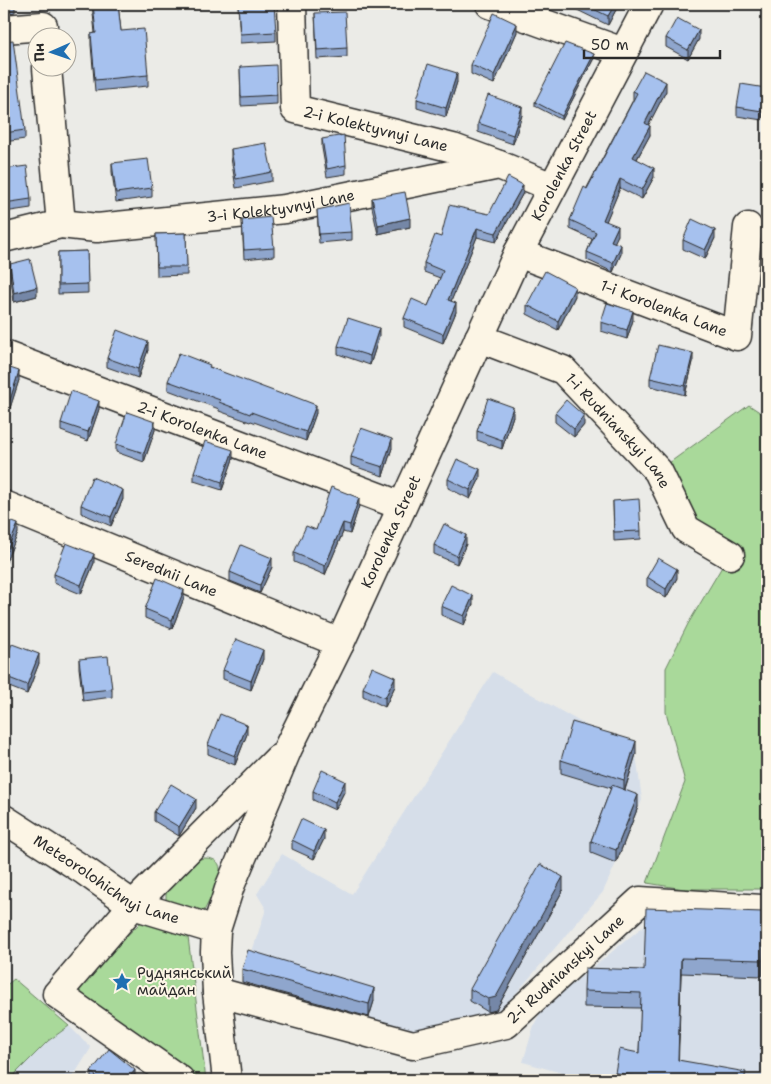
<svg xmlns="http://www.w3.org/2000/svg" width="771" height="1084" viewBox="0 0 771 1084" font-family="'Shantell Sans',sans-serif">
<rect width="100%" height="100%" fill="#ebebe7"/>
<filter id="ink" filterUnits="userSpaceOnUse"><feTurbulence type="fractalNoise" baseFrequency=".02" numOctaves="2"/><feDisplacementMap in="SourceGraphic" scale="10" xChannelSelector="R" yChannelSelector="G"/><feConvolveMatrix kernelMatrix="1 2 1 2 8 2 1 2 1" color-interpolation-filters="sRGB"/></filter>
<g filter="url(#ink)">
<path fill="#d6dee9" d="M493 672 636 754 642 800 616 863 603 892 500 1012 413 1032 368 1021 242 982 266 909 257 894 282 854 352 894Z
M646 924 763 927 767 934V1080H587L523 1062 534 1025 542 1009Z
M69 1026 91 1048 71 1080H9L48 1041Z"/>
<path fill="#a9d99a" stroke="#6a8262" d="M749 405 767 417V889H684L647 883 685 782 666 712V668L688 624 729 555 686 529 658 471Z
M203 858C237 857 211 896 204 911L201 912 166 901V891L193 862Z
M145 921 185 931 188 937 206 1080H190L68 996 107 955 140 923Z
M14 979 69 1026 48 1041 9 1080H4V987Z"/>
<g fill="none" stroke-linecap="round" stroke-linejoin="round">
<defs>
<g id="minor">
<path id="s1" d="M292 4 295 109 453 148 499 165"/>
<path d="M490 4 623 52"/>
<path d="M4 29 43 26"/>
<path d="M47 68 61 224"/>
<path id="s2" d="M4 238 61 224 97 228 285 209 499 165 552 187"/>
<path id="s3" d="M518 253 737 336 748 227"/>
<path id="s4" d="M479 338 563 370 658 471 686 529 730 555"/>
<path id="s5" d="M4 355 402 506"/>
<path id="s6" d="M4 505 340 643"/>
<path id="s7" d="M4 819 85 871 133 905 216 930"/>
<path id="s8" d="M217 992 413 1045 506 1024 640 901 761 909 767 912"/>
<path d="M180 1080 57 994 133 905 278 759"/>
<path id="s9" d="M227 1080 217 992 215 952 216 930 230 886 288 748 340 643 518 253 649 4"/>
</g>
</defs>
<use href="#minor" stroke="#2b2b2b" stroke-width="31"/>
<use href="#minor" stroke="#fcf5e5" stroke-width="28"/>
</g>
<path fill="#8fa6cd" stroke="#2b2b2b" d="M4 4H15V12L4 14Z
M92 4H118L121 31 148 75V86L95 91 91 45V34L95 33Z
M238 4 276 32V41L240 43Z
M558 4H619L608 25 569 6 568 9Z
M315 13 347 48V57L317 59Z
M517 32 494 84 471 74V65Z
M666 38 699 39 688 59 666 47Z
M4 41 25 130V139L4 142Z
M594 58 562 120 535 106V102Z
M240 67 277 95V104L241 106Z
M457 82 446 117 417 108V99Z
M633 91H666L648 125 650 135 637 159 654 177 642 199 620 188 606 221 618 235 614 242 621 254 613 272 587 260V252L592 239 570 229V220L633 100Z
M766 97 762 120 737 116V107Z
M522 115 513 144 478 132V123Z
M322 139 346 165V174L327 177 322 148Z
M231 149 272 172V181L236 188 231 158Z
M112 163 152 188V197L116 202 112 172Z
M4 169 31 199V208L4 212Z
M523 193 496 242 477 237 451 301 456 312 443 343 404 327V318L428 306 440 278 424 272V263L441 237 489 214Z
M372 198 410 227 378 234 372 207Z
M317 210 352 232V240L319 243Z
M242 220 274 248V256L244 259Z
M186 233 187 275 157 276 156 234Z
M715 238 705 259 683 249V240Z
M87 251 88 293 58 294V252Z
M10 264 37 296 14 302 10 272Z
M575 296 558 330 527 314V305Z
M633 320 627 339 601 331V322Z
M379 337 370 365 338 354V346Z
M148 350 138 378 107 367V358Z
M693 362 685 395 650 386V378Z
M4 366 19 380 9 411 4 410Z
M210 367 316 413 306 441 251 421 250 422 219 411V409L168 390V381Z
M99 409 88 441 61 431V423Z
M555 413 584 425 574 437 555 422Z
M513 416 502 449 477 440V431Z
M155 430 144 462 116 452V444Z
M392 448 383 476 351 465V457Z
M233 459 222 490 194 481V472Z
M480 478 470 499 448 488V479Z
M123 499 111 526 81 513V505Z
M613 501 641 531V539L614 541Z
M359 506 350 534 343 532 325 575 294 562V553L316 530Z
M4 519 18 533 5 564 4 563Z
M466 544 457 564 434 554V545Z
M94 563 81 594 54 583V574Z
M272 567 260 593 230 581V572Z
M647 577 677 578 666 598 647 586Z
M184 598 172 629 145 618V609Z
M473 604 464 625 441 615V606Z
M79 659 112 689V697L83 701 79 668Z
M263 659 251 690 223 679V670Z
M4 663H39L27 694 4 685Z
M395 686 385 707 363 696V688Z
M247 734 235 765 208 754V745Z
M636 754 625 790 638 807 616 863 591 853V841L611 788 561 773V760Z
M345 790 335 810 313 800V791Z
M196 808 179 836 154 821V812Z
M324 839 314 859 292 849V840Z
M563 890 496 1010 488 1012 470 1001V989Z
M763 927 762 976 681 973 678 1060 746 1080H615V1073L639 1053 641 1008 584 1007V991Z
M242 969 374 1001 369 1017 242 982Z
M91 1072 135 1078 134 1080H91Z"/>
<path fill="#7487a7" stroke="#2b2b2b" d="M615 4H619L608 25V16Z
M517 24V32L494 84V75Z
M699 30V39L688 59V50Z
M594 54V58L562 120V116Z
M457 73V82L446 117V108Z
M666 82V91L645 132V123Z
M766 88V97L762 120V111Z
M522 107V115L513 144V135Z
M650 126V135L633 166V157Z
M654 168V177L642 199V190Z
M620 179V188L603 229V220Z
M523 185V193L496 242V233Z
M410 218V227L378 234V225Z
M618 226V235L611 250V241Z
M477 228V237L448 309V300Z
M715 230V238L705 259V250Z
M621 245V254L613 272V263Z
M37 287V296L14 302V293Z
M575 287V296L558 330V321Z
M456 303V312L443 343V334Z
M633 311V320L627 339V330Z
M379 328V337L370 365V356Z
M148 342V350L138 378V369Z
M693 353V362L685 395V386Z
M19 371V380L9 411V403Z
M99 401V409L88 441V432Z
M316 405V413L306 441V432Z
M513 407V416L502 449V440Z
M584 416V425L574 437V429Z
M155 422V430L144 462V453Z
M392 439V448L383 476V467Z
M233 450V459L222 490V482Z
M480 469V478L470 499V490Z
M123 490V499L111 526V517Z
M359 498V506L350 534V525Z
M343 523V532L325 575V566Z
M18 524V533L5 564V555Z
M466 535V544L457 564V556Z
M94 554V563L81 594V585Z
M272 558V567L260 593V585Z
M677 569V578L666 598V589Z
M184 590V598L172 629V620Z
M473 596V604L464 625V616Z
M263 650V659L251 690V681Z
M39 654V663L27 694V685Z
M395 677V686L385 707V698Z
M247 725V734L235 765V756Z
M636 741V754L624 792V780Z
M345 781V790L335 810V802Z
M638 795V807L616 863V850Z
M196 799V808L179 836V827Z
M324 830V839L314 859V851Z
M563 877V890L496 1010 488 1012V999Z
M763 912V927L762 976V960Z
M6 952V960L4 964V955Z
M681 958V973L678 1075V1060Z
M374 988V1001L369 1017V1004Z
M135 1070V1078L134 1080H127Z"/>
<path fill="#a6c1ee" stroke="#2b2b2b" d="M4 4H15L4 6Z
M93 4H118L121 31 144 29 148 75 95 80 91 34 96 33Z
M238 4H274L276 32 240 34Z
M583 4H615L608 16Z
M345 12 347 48 317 50 315 13Z
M494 13 517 24 494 75 471 65Z
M677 18 699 30 688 50 666 38Z
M13 40 25 130 4 133V41Z
M565 43 594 54 562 116 535 102Z
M428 64 457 73 446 108 417 99Z
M276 65 277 95 241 97 240 67Z
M644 71 666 82 645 123 650 126 633 157 654 168 642 190 620 179 603 220 618 226 611 241 621 245 613 263 587 252 596 232 570 220 584 187 587 189 637 93 633 91Z
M741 84 766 88 762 111 737 107Z
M488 95 522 107 513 135 478 123Z
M344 135 346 165 327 169 322 139Z
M266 143 272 172 236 179 231 149Z
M148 159 152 188 116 193 112 163Z
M27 166 31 199 4 203V169Z
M508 177 523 185 496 233 477 228 448 300 456 303 443 334 404 318 412 299 428 306 443 271 424 263 435 235 441 237 449 205 489 214Z
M405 192 410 218 378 225 372 198Z
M349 203 352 232 319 234 317 210Z
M271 217 274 248 244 250 242 220Z
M692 219 715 230 705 250 683 240Z
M186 233 187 267H157L156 234Z
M87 251 88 284 58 285V252Z
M30 259 37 287 14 293 10 264Z
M545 271 575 287 558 321 527 305Z
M607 303 633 311 627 330 601 322Z
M348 318 379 328 370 356 338 346Z
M117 330 148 342 138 369 107 358Z
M658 345 693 353 685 386 650 378Z
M179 353 210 365 209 367 284 395 285 393 316 405 306 432 251 412 250 414 219 402 220 400 168 381Z
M4 366 19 371 9 403 4 401Z
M71 391 99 401 88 432 61 423Z
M488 398 513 407 502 440 477 431Z
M566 400 584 416 574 429 555 413Z
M127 412 155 422 144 453 116 444Z
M361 428 392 439 383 467 351 457Z
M205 441 233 450 222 482 194 472Z
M457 459 480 469 470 490 448 479Z
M92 477 123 490 111 517 81 505Z
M331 487 359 498 350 525 343 523 325 566 294 553 306 526 316 530Z
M639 499 641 531 614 532 613 501Z
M4 519 18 524 5 555H4Z
M444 524 466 535 457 556 434 545Z
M66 543 94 554 81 585 54 574Z
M241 545 272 558 260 585 230 572Z
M658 558 677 569 666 589 647 577Z
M157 578 184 590 172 620 145 609Z
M451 585 473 596 464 616 441 606Z
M236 639 263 650 251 681 223 670Z
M12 644 39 654 27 685 4 676V663Z
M108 656 112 689 83 692 79 659Z
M372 667 395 677 385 698 363 688Z
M220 714 247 725 235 756 208 745Z
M572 722 636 741 624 780 561 760Z
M322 770 345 781 335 802 313 791Z
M171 784 196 799 179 827 154 812Z
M612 785 638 795 616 850 591 841Z
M301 819 324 830 314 851 292 840Z
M540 864 563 877 496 997 488 999 470 989Z
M646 908 763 912 762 960 681 958 678 1060 746 1072 744 1080H656L615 1073 619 1049 639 1053 641 993 584 991 585 968 644 970Z
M248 950 374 988 369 1004 242 969Z
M109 1049 135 1070 127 1080H101L91 1072Z"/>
</g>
<defs>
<symbol id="sight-bare" viewBox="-9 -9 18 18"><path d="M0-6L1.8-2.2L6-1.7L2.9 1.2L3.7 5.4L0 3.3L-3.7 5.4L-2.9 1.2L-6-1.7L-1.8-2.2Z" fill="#1f6fb2" stroke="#fcf5e5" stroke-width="2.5" paint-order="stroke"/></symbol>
</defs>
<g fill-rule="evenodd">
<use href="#sight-bare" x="108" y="968" width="28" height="28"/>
</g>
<g text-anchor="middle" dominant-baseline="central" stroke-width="4" stroke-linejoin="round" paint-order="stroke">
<g font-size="15" fill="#2b2b2b" stroke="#fcf5e5">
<text stroke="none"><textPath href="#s1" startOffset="188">2-i Kolektyvnyi Lane</textPath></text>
<text stroke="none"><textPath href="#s9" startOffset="991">Korolenka Street</textPath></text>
<text stroke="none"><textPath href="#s2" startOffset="280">3-i Kolektyvnyi Lane</textPath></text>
<text stroke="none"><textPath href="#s3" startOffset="156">1-i Korolenka Lane</textPath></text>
<text stroke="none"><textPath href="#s5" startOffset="212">2-i Korolenka Lane</textPath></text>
<text stroke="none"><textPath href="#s4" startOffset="172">1-i Rudnianskyi Lane</textPath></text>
<text stroke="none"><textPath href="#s9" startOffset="586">Korolenka Street</textPath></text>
<text stroke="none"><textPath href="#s6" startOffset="181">Serednii Lane</textPath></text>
<text stroke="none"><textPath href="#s7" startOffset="120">Meteorolohichnyi Lane</textPath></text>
<text stroke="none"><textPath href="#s8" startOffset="379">2-i Rudnianskyi Lane</textPath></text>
</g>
<g font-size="15" fill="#2b2b2b" stroke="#fcf5e5" text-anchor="start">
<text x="137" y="973">Руднянський<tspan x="137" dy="17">майдан</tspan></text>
</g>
</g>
<rect width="771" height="1084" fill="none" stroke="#fcf5e5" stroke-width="20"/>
<rect x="10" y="10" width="751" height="1064" fill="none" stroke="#2b2b2b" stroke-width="2" filter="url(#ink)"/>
<g transform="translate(52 52) rotate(268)"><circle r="24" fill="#fcf5e5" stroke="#a8a49b"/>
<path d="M0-4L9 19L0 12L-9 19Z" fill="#1f6fb2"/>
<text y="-8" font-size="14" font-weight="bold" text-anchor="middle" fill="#2b2b2b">Пн</text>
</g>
<path d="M584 50v8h136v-8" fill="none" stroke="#2b2b2b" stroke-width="2.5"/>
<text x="591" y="50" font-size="15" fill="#2b2b2b" stroke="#fcf5e5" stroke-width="4" paint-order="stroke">50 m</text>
</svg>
